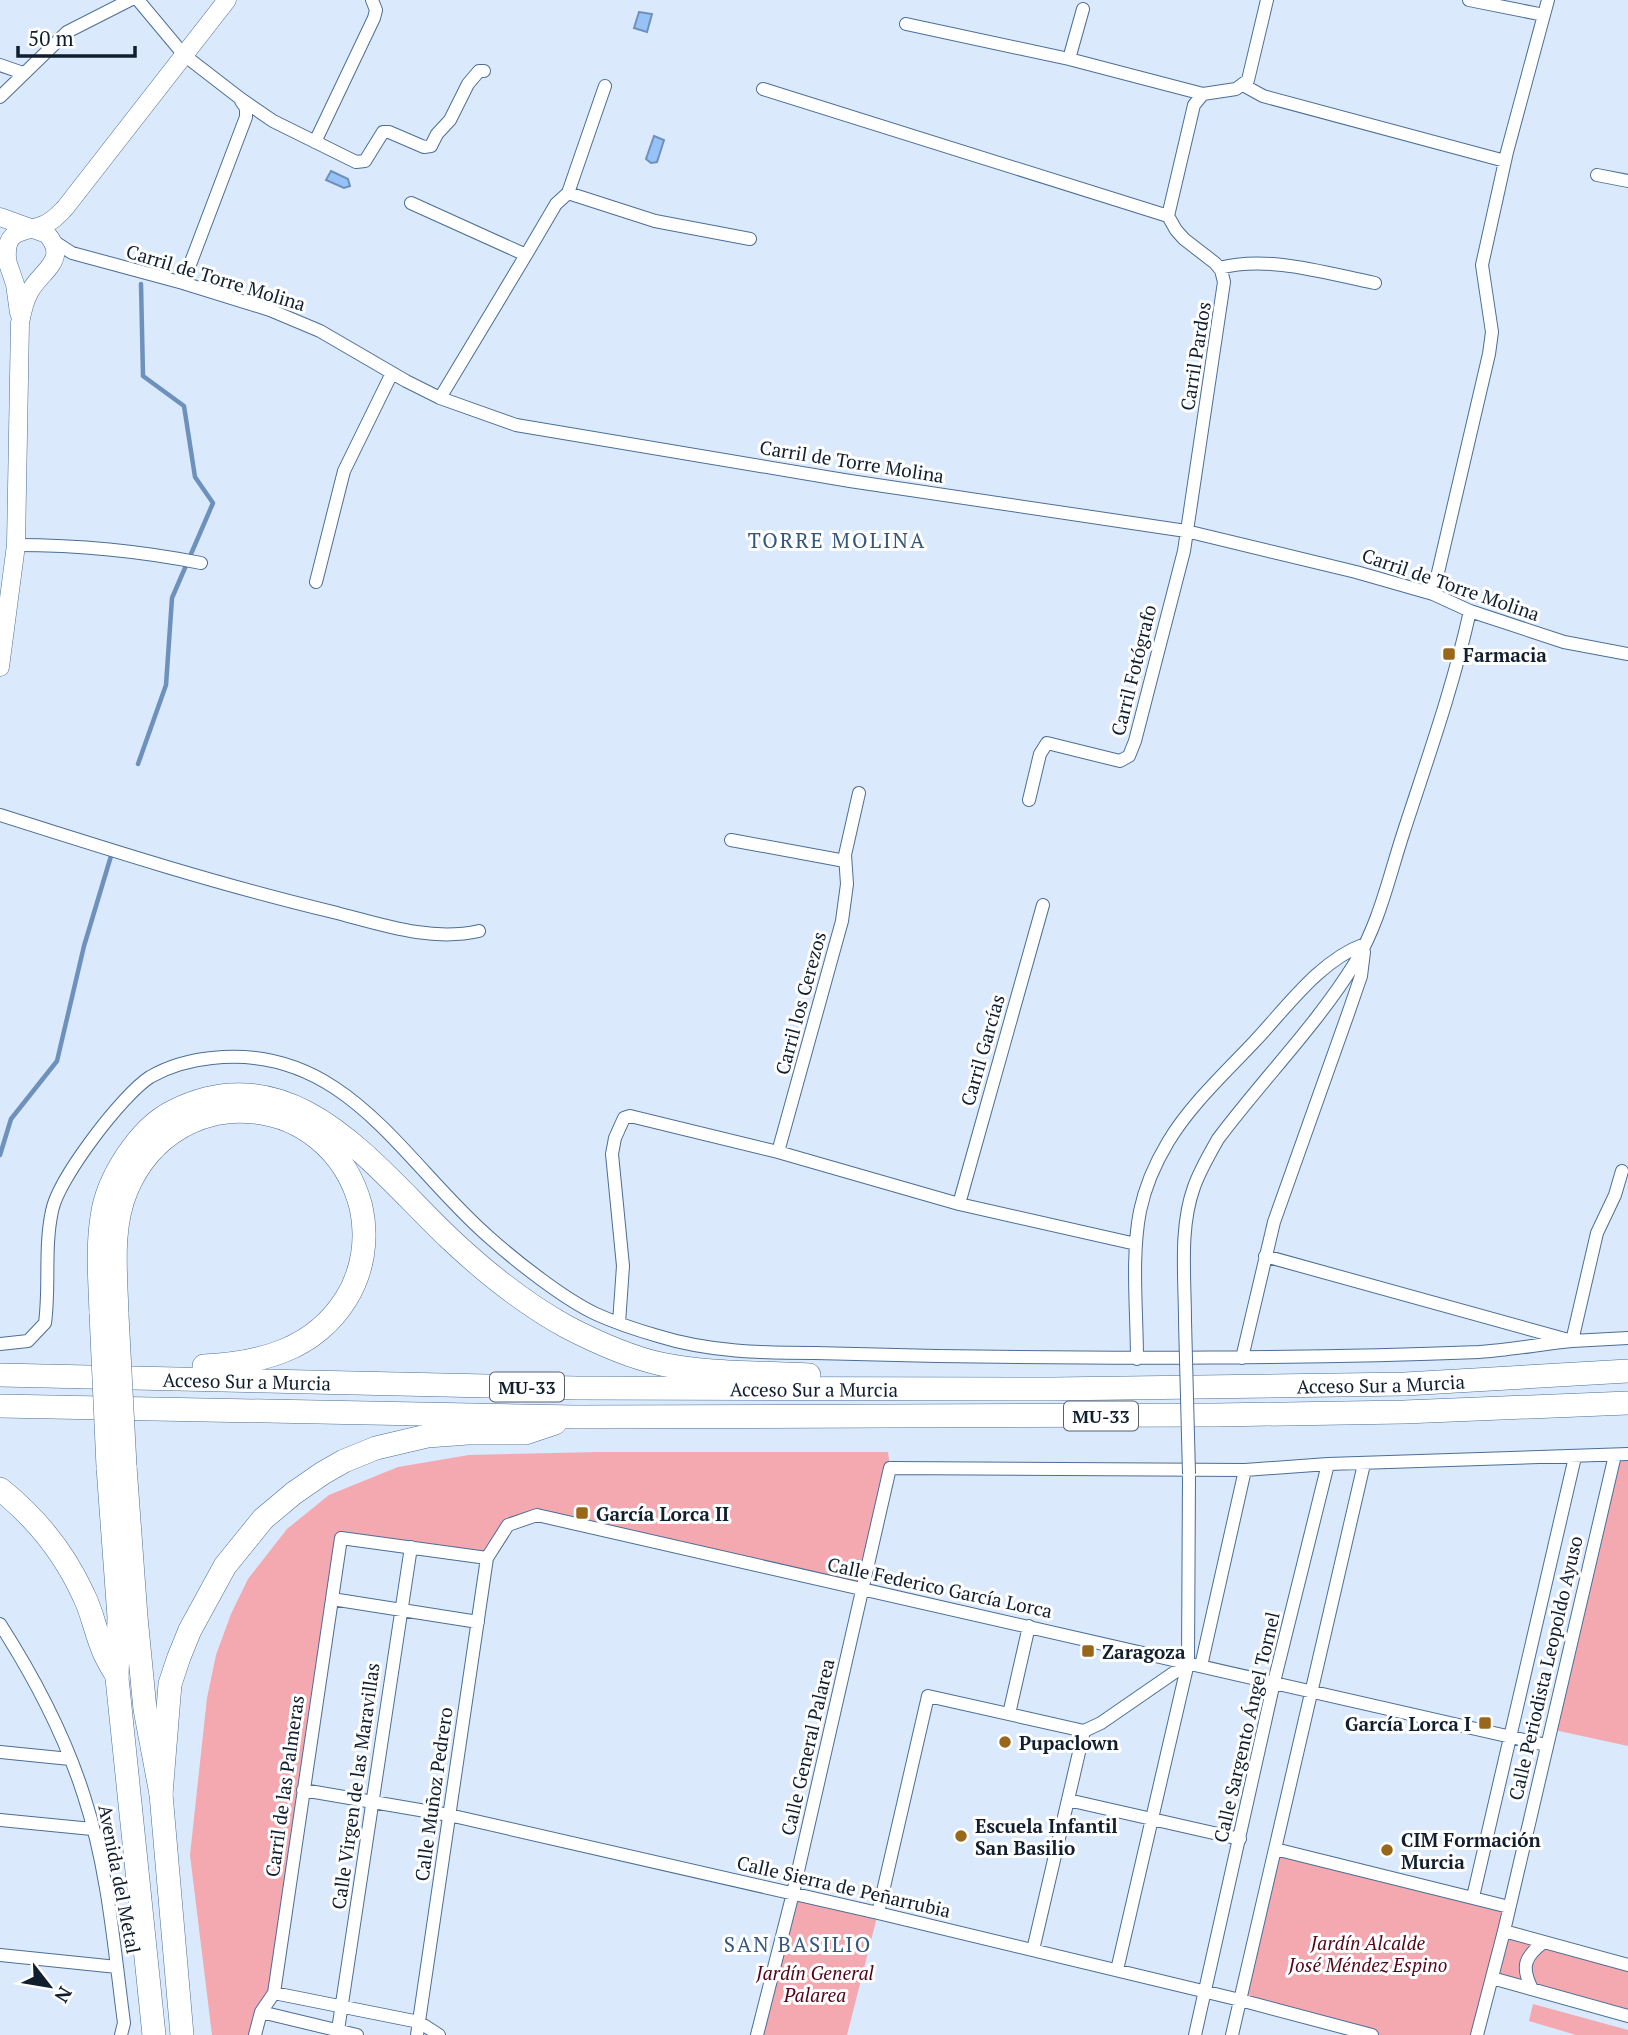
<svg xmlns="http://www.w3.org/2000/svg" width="1628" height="2035" viewBox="0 0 1628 2035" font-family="'PT Serif',serif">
<rect width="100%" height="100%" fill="#dae9fb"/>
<path fill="#f4a8b0" d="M599 1452H888L890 1468 863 1590 537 1515 508 1525 487 1558 341 1538 274 1993 255 2035H212L190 1855 207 1698 216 1655 231 1614 248 1579 287 1529 329 1495 398 1467 469 1455Z
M1628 1454V1746L1550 1729 1615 1455Z
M1275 1849 1509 1907 1504 1931 1628 1965V2016L1493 1978 1477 2035H1372L1240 2000Z
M793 1893 878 1913 847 2035H757Z
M1533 2004 1628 2030V2035H1576L1529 2021Z"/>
<path fill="#96c2f7" stroke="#6e91bb" stroke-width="2" d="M639 12 652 14 647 32 634 28Z
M654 136 664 140 657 162 651 163 646 159Z
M331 171 348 179 350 186 344 188 326 180Z"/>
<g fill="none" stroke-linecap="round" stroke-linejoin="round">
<path stroke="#6e91bb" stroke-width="4.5" d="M138 764 166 685 172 598 213 503 195 477 184 406 143 376 141 284
M0 1155 11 1119 57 1061 84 946 111 856"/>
<defs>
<path id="street" d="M138 0 184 55 241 99 273 121 356 162 365 161 383 132H389L424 147 431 146 437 134 450 120 468 84 479 71H484
M1469 0 1544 15
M1083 9 1069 59 1203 94
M906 24 1069 59
M0 65 23 73
M1243 85 1263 96 1505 161
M605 86 568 193 655 221 750 239
M763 89 1168 216
M0 97 67 32 130 0
M315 142 374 18 376 10 372 0
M1597 175 1628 181
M411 203 526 255 556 204 568 193
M52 240 72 253 183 283 270 310 320 331 406 381 440 398 516 425 850 481 1186 531 1356 572 1433 594 1470 611 1564 642 1628 654
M1219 268C1269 255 1325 273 1375 283
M183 283 246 117V108L241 101
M440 398 526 255
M16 545C79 545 140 551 201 563
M316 582 344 471 392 373
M1433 594 1489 354 1492 332 1482 265 1507 152 1548 0
M1029 800 1040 754 1047 743 1120 761 1129 756 1135 741 1184 551 1224 282 1221 270 1215 263 1184 239 1176 230 1168 216 1194 105 1203 94 1236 89 1248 80 1267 0
M0 815C110 850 220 885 333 912 380 924 430 942 479 931
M731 840 845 861
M778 1152 842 921 847 884 845 855 859 793
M959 1204 1043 905
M1265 1256 1572 1341 1597 1233 1615 1195 1622 1171
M1185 1321C1185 1278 1179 1228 1194 1187 1200 1170 1209 1155 1218 1139 1262 1080 1316 1026 1355 963 1379 924 1389 877 1403 834 1427 760 1453 688 1470 611
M619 1323 623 1266 612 1154 615 1138 624 1118 630 1116 778 1152 959 1204 1136 1244
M0 1344 28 1341 45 1323C50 1286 44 1248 52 1211 58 1179 122 1095 150 1077 169 1066 191 1060 212 1058 346 1043 403 1163 490 1238 517 1262 564 1299 596 1314 616 1323 637 1330 658 1336 709 1352 762 1353 815 1353 856 1354 896 1355 937 1356 1118 1359 1298 1359 1479 1352 1510 1350 1541 1344 1572 1341 1591 1340 1609 1339 1628 1338
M1242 1358 1274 1222 1349 1011 1361 976 1364 952
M1137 1359C1137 1312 1131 1257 1140 1211 1145 1187 1156 1162 1168 1142 1191 1104 1225 1073 1255 1041 1287 1007 1320 960 1365 944
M332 1599 478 1622
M0 1624C34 1677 65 1736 84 1796 108 1869 114 1947 124 2023L121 2035
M1201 1666 1245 1470
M1009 1714 1029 1626
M1084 1731 1101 1723 1188 1663
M0 1752 70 1759
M303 1790 449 1815 878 1913 1240 2000 1372 2035
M1068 1800 1240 1839
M0 1820 92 1829
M1275 1849 1509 1907
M1473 1897 1575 1457
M878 1913 928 1696 1084 1731 1033 1950
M1504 1931 1628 1965
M0 1955 117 1967
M1117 1970 1188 1663 1189 1474
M1492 1978 1628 2016
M1532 1989C1521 1967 1524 1957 1544 1942
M274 1993 419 2022 439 2035
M261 2012 357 2035
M338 2030 411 1547
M255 2035 261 2012 274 1993 341 1538 487 1558
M417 2035 487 1558 508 1525 537 1515 1546 1745
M757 2035 793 1893 890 1468 1245 1470 1328 1464
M1195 2035 1274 1682 1328 1464 1628 1454
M1232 2035 1364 1464
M1477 2035 1504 1931 1615 1455"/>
<path id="secondary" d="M0 217 47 234C69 260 42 270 30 291 24 301 22 312 20 323L16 545 0 667
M3 249 15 284 19 313
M7 258C5 229 23 233 43 225 52 222 58 215 65 208L227 0"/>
<g id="highway">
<path d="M101 1313C100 1281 97 1249 102 1217 107 1179 139 1128 174 1111 293 1052 373 1166 449 1238 485 1272 523 1303 567 1327 596 1342 629 1357 661 1364 709 1374 760 1372 809 1375"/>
<path d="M117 1315C116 1274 110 1228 127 1189 176 1076 331 1090 361 1207 368 1238 363 1272 346 1299 314 1350 261 1363 204 1366"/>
<path id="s1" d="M0 1375 577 1388 1053 1389 1405 1384 1628 1371"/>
<path d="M0 1406 575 1417 1216 1415 1404 1412 1628 1403"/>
<path d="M125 1466 136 1617 145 1709 161 1794 182 2035"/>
<path d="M108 1467 119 1617 117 1678 154 2035"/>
<path d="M0 1489C35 1517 65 1554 84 1596 92 1612 95 1630 102 1647 105 1657 112 1667 117 1676"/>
<path d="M161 1794 170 1684 179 1657 190 1630 225 1566 263 1519 294 1493 323 1473 344 1461 376 1448 427 1436 468 1433H525L555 1423"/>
</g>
</defs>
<use href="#street" stroke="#4c6e96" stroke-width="14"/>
<use href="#secondary" stroke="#4c6e96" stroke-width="19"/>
<use href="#highway" stroke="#4c6e96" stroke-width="24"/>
<use href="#street" stroke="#fff" stroke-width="12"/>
<use href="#secondary" stroke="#fff" stroke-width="18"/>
<use href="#highway" stroke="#fff" stroke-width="23"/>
<defs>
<path id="street-bridge" d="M1185 1321 1189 1474"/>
<path id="highway-bridge" d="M101 1313 108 1467
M117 1315 125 1466"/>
</defs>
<use href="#street-bridge" stroke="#4c6e96" stroke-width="14" stroke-linecap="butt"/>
<use href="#highway-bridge" stroke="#4c6e96" stroke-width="24" stroke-linecap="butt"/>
<use href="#street-bridge" stroke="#fff" stroke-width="12"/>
<use href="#highway-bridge" stroke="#fff" stroke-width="23"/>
</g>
<g fill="#98671a" stroke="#fff" stroke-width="2.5">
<rect x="1442" y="647" width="14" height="14" rx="3.5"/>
<rect x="575" y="1506" width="14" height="14" rx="3.5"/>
<rect x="1081" y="1644" width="14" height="14" rx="3.5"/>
<rect x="1478" y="1716" width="14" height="14" rx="3.5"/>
<circle cx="1005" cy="1742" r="7"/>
<circle cx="961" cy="1836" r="7"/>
<circle cx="1387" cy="1850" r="7"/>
</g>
<g text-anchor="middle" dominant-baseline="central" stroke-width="6" stroke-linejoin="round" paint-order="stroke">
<g fill="#fff" stroke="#58626d" stroke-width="2">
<rect x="490" y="1372.5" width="74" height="29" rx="5"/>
<rect x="1064" y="1401.5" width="74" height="29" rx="5"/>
</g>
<g font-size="18" font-weight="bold" fill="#101e2e">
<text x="527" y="1387">MU-33</text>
<text x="1101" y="1416">MU-33</text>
</g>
<g font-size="19" fill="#101e2e" stroke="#fff">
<text transform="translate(216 277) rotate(17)">Carril de Torre Molina</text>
<text transform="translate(1195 356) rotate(-81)">Carril Pardos</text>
<text transform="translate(852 461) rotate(9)">Carril de Torre Molina</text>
<text transform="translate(1451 584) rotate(19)">Carril de Torre Molina</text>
<text transform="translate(1133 670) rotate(-76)">Carril Fotógrafo</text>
<text transform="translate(800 1003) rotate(-75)">Carril los Cerezos</text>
<text transform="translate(982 1050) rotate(-74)">Carril Garcías</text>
<text stroke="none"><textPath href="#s1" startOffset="247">Acceso Sur a Murcia</textPath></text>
<text stroke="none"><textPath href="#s1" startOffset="1381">Acceso Sur a Murcia</textPath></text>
<text stroke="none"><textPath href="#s1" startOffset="814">Acceso Sur a Murcia</textPath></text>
<text transform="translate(940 1587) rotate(12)">Calle Federico García Lorca</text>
<text transform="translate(1545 1668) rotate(-77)">Calle Periodista Leopoldo Ayuso</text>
<text transform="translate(1246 1727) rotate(-77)">Calle Sargento Ángel Tornel</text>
<text transform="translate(807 1747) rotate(-77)">Calle General Palarea</text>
<text transform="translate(284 1786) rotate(-82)">Carril de las Palmeras</text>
<text transform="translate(355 1786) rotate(-82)">Calle Virgen de las Maravillas</text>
<text transform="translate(433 1794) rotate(-82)">Calle Muñoz Pedrero</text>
<text transform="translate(120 1879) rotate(79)">Avenida del Metal</text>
<text transform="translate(844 1886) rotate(13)">Calle Sierra de Peñarrubia</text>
</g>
<g font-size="19" font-weight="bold" fill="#101e2e" stroke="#fff" text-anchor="start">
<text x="1463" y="654">Farmacia</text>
<text x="596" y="1513">García Lorca II</text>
<text x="1102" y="1651">Zaragoza</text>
<text x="1471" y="1723" text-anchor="end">García Lorca I</text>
<text x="1019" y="1742">Pupaclown</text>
<text x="975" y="1825">Escuela Infantil<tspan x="975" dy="22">San Basilio</tspan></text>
<text x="1401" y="1839">CIM Formación<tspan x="1401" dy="22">Murcia</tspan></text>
</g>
<g font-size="19" font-style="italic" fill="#52051a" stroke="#fff">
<text x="1368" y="1942">Jardín Alcalde<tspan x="1368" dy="22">José Méndez Espino</tspan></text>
<text x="815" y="1972">Jardín General<tspan x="815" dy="22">Palarea</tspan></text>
</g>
<g font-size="21" letter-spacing="2" fill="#36577d" stroke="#fff">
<text x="837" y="540">TORRE MOLINA</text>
<text x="798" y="1944">SAN BASILIO</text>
</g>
</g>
<g transform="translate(49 1986) rotate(121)" stroke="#ffffff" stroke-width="5" paint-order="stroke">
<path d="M0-5L12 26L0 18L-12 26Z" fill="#101e2e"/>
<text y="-10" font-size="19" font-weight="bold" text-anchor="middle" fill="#101e2e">N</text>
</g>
<path d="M18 46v10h117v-10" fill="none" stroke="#101e2e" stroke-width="3.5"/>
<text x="28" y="46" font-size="21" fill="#101e2e" stroke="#ffffff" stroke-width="5" paint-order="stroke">50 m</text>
</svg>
